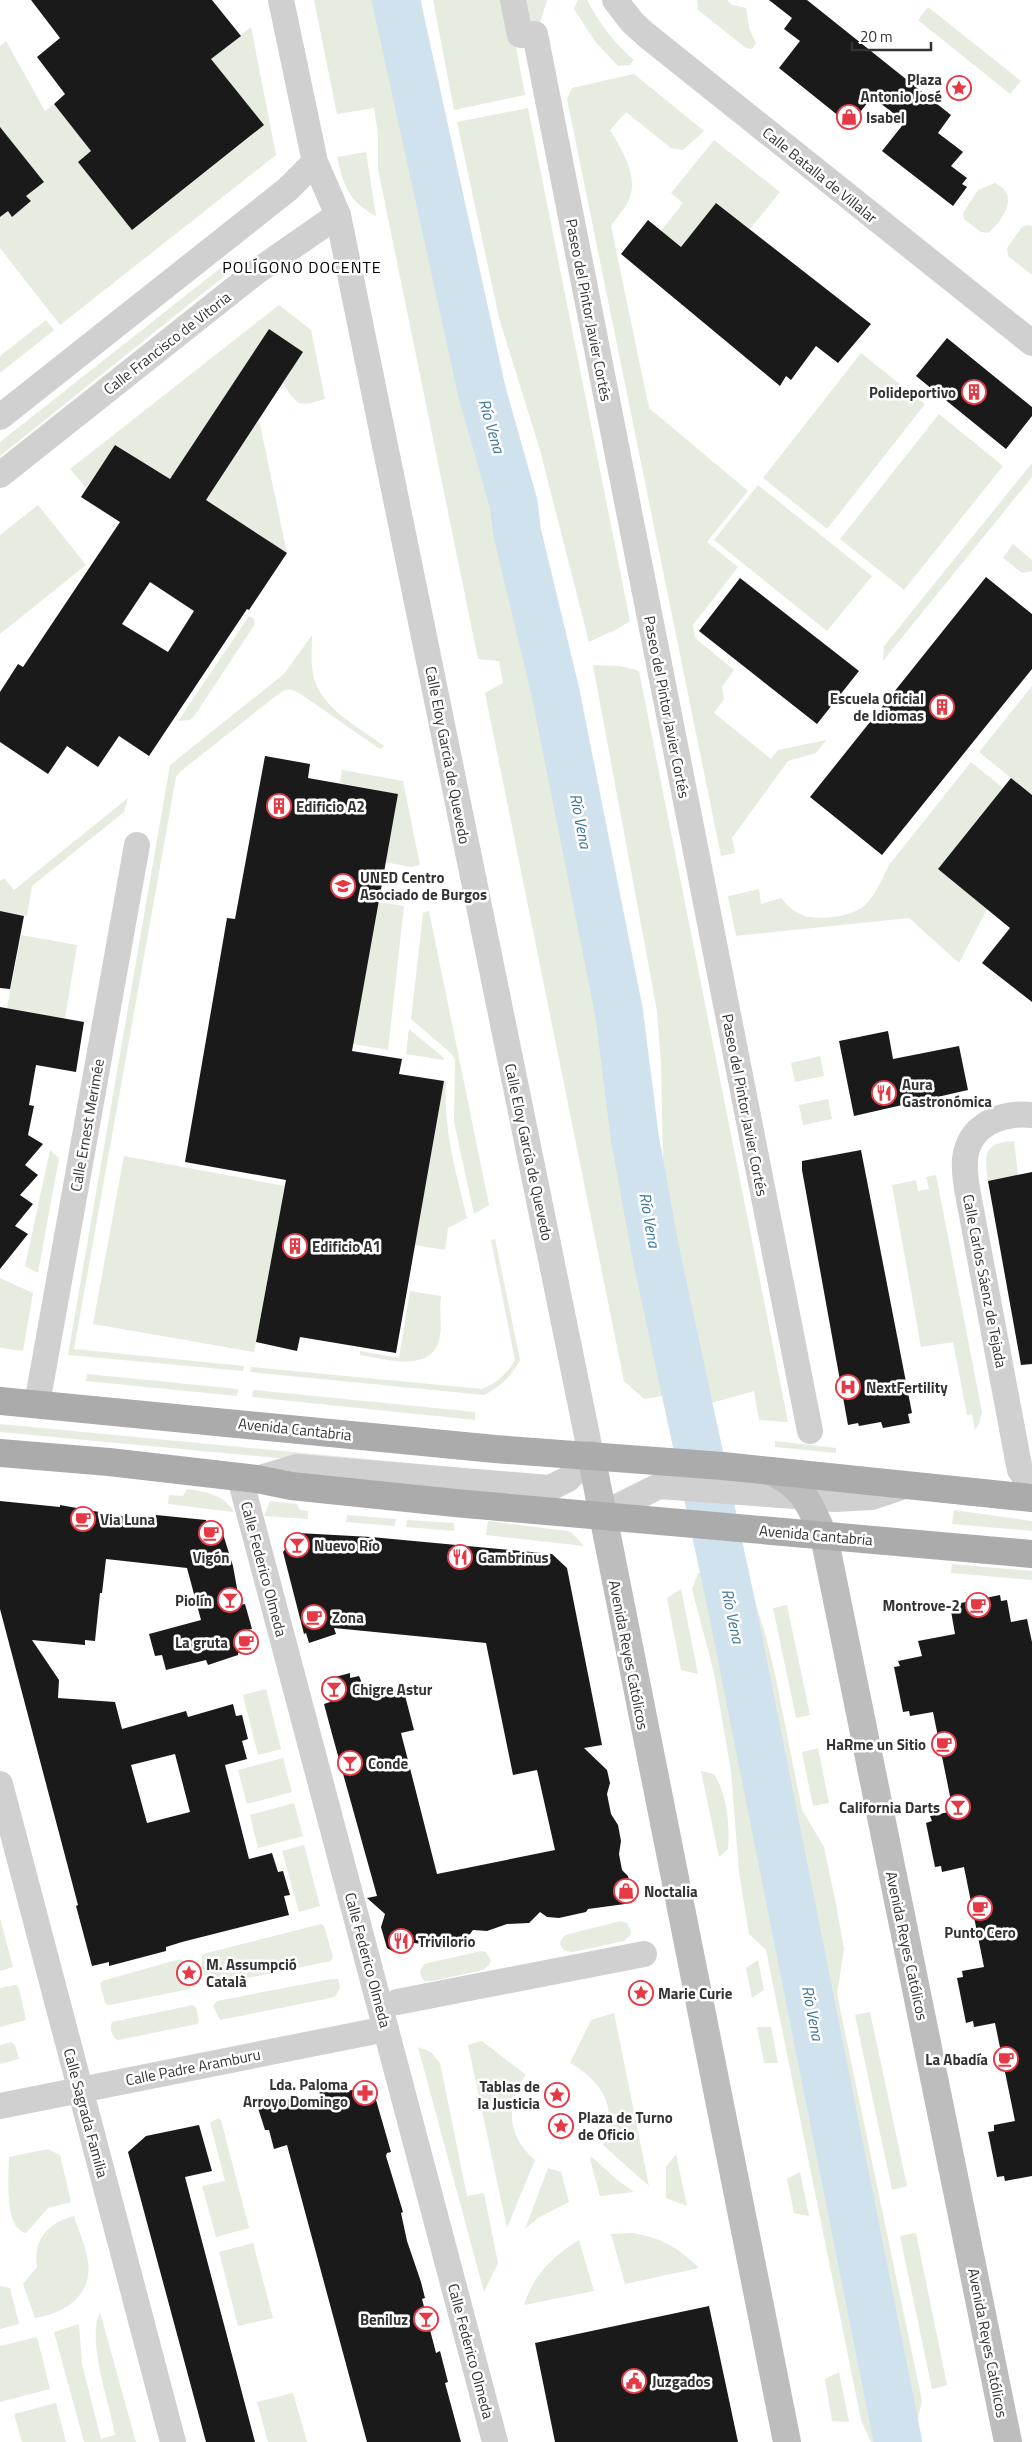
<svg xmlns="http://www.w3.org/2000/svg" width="1032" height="2442" viewBox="0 0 1032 2442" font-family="'Titillium Web',sans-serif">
<rect width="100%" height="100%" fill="#fff"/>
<path fill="#e6ecdf" d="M314 0H377L424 216 434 231 447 263 679 1414 667 1413 663 1396 644 1399 624 1381 485 693 503 683 499 661 478 659 378 169V134L374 108 337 114Z
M433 0H507L525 95 454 110Z
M519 0H547L540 23 525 26Z
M578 0H587C600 24 613 42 634 60L630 65 618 66 594 40 574 9Z
M697 0H727L732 5 746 8 749 28 756 43 752 49 746 48 698 10Z
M928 7 1021 81 1010 94 918 20Z
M251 27 276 155 60 325 0 248V217L8 211 12 216 31 202 26 196 44 182 0 127V46L6 41 45 111 54 104 91 151 211 59Z
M634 74 704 131 683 150 671 148 626 112 610 130C622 150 639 176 629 200 625 209 616 218 611 226L649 408 748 491 707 542 738 567 693 625 695 638 734 670 722 687 724 699 714 713 771 759 778 750 826 740 816 753 788 761 732 838 735 853 721 856 567 99 572 88Z
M528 108 630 621 619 628 589 642 540 450 499 318 457 122Z
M714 140 780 192 750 229 716 203 681 247 661 231 683 203 671 193Z
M366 152 376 216C348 201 344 186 337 157Z
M995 183C1020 195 1004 219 988 233L981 232 964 219 963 213 978 190Z
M1027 225 1032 226V275L1008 256 1007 248 1022 227Z
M223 266 228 271 227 274 0 456V442Z
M279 305 311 330 325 399C298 407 298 407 283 383L303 352 269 330 170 479 156 470 143 489 142 462 116 445 86 488 70 469Z
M46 320 54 330 0 373V356Z
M861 353 925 404 827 529 763 478Z
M939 414 1003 466 904 590 840 539Z
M259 420 287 553 206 500Z
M1032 463V477L883 661 884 646Z
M758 485 872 576 827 631 714 540Z
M38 505 86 565 0 634V535Z
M1013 544 1032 560V571L1022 573 1003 558Z
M249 616 253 618 255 624 195 715 190 720 178 721Z
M312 635C312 646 311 656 312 667 315 706 356 725 384 746L380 749 302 695C294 690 289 687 281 692L181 771 176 777 74 1349 244 1366 243 1371 68 1355 170 765 284 674Z
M593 665 620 666 639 671 788 1422 759 1420 754 1391 711 1403 670 1211 663 1161 661 1064 657 1011Z
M1032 686V795L979 752Z
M971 762 1003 788 938 869 987 909 959 963 909 918 736 936 728 896 759 889 761 904 781 898C787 906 799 916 809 917 826 919 852 917 865 905 876 895 882 878 889 865Z
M342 770 403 781 420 865 411 867 385 862 398 794 340 783Z
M128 798 124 812 32 886 27 916 0 911V881L4 878 14 890Z
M378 902 404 906 388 1050 353 1044Z
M429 911 489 1205 474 1214 454 1122 455 1060 452 1054 411 1019 423 913Z
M21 935 77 945 65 1019 7 1008Z
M409 1029 444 1058 443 1060 406 1054Z
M820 1056 824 1076 795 1082 791 1063Z
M444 1081 446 1082C443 1129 456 1172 467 1218L448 1228 445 1250 415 1245Z
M828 1099 832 1119 803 1125 799 1105Z
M1014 1141 1018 1175 988 1181C984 1154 984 1143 1014 1141Z
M50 1150 59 1158 38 1273 25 1266Z
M124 1156 285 1186 254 1352 93 1324Z
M936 1175 982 1412 979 1424 975 1430 972 1414 967 1415 953 1342 921 1347 892 1185 916 1180 918 1191 929 1189 926 1177Z
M495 1239 520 1360C511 1377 501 1386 484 1395L250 1372 251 1367 482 1389C497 1382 507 1374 515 1360L491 1240Z
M0 1278 33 1293 23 1351 0 1348Z
M410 1291 441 1296C439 1309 442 1322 440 1335 435 1375 385 1359 360 1355V1351L399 1358Z
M87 1374 238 1389 237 1396 86 1381Z
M253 1390 475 1412V1420L252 1397Z
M0 1424 461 1468 362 1466 0 1432Z
M775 1441 836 1448V1453L775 1447Z
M187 1489C207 1492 223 1494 234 1512L168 1504 169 1495 183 1496Z
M270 1501 297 1504 300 1510 308 1511V1519L264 1516Z
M954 1510 1032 1521V1531L952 1524Z
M347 1515 396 1519 395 1526 346 1522Z
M407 1520 454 1523V1531L406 1527Z
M488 1521 567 1531 572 1533 584 1546 486 1535Z
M952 1564 1032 1571V1580L951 1573Z
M698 1573 747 1577 765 1633 775 1674 802 1810 824 1847 835 1899 844 1949 837 1994 922 2401 917 2422 921 2438 900 2442H871L861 2420 766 1950 749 1934 746 1916 739 1872 731 1771 714 1673 692 1589Z
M681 1589 698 1674 681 1670 667 1598Z
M787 1605 810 1715 796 1718 773 1608Z
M266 1689 281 1749 258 1755 243 1695Z
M818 1748 829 1803 813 1806 802 1752Z
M283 1758 292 1792 247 1804 238 1770Z
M701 1771 714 1774C727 1794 730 1825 728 1849L719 1857Z
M294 1803 303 1836 258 1848 250 1815Z
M304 1845 320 1906 299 1912 282 1851Z
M0 1918 13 1967 0 1971Z
M621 1921 627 1923 631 1931 630 1936 624 1941 573 1952C564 1951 562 1950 560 1942L565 1935Z
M321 1924 324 1926 333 1957 331 1961 213 1985C204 1982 199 1963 203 1954Z
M481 1951 486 1952 491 1960 489 1965 483 1970 432 1981H425L421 1977 420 1971 424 1964Z
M180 1959 184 1961 191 1986 190 1989 109 2005 105 2003 100 1984 102 1981Z
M758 1960 764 1990 752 1998 746 1968Z
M331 1979H338L340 1987 336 1996 330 1998 220 2020 213 2006 217 2001Z
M16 1985 19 1988 26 2020 0 2027V1988Z
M193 2005 196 2008 199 2021 197 2024 118 2040C112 2038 109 2028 112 2022Z
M870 2012 907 2186 892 2190 855 2015Z
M614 2013 649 2186 603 2145C619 2108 602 2081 570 2063L591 2020Z
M757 2027H771L778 2063H764Z
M482 2041 526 2075C504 2103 508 2138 535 2160L507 2228 468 2045Z
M11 2042 15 2045 19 2059 0 2064V2045Z
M418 2047 431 2052 440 2063 467 2196 484 2193 498 2263 484 2292Z
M218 2118 221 2120 249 2228 216 2237 202 2186 225 2181 210 2123Z
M48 2149 60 2155 71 2202 48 2208 26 2233C3 2228 9 2175 9 2157Z
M676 2154 687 2206 666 2198V2167Z
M591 2156 616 2179 634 2192 600 2196 590 2160Z
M548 2168 561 2172 569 2202 538 2218 525 2229Z
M800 2172 809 2216 794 2213 787 2179Z
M74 2216C79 2231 86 2247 88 2262 93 2295 64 2314 35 2318L23 2284 37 2267C33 2239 48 2223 74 2216Z
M632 2233C659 2237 680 2248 699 2268L625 2284 611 2234Z
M916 2233 947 2385 932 2389 900 2236Z
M579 2240 594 2291 524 2305C534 2274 552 2257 579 2240Z
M253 2243 273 2318 238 2326 219 2252Z
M0 2286 10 2288 19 2324 0 2329Z
M100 2312 136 2442H84L54 2332 79 2324 82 2364 101 2439 115 2435C110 2404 86 2340 100 2312Z
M37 2337 50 2389 0 2402V2346Z
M839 2372 849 2422 832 2421 825 2379Z
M293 2393 307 2442H268L257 2402Z
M56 2403 66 2442H22L14 2414Z"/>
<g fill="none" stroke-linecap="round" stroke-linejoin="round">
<path stroke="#cfe2ee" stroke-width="48" d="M396 0 482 392 514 505 517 532 555 690 619 1012 635 1139 656 1254 731 1603 898 2442"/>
</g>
<path fill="#1a1a1a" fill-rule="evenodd" d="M31 0H212L241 36 211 59 264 125 132 230 78 162 91 151 54 104 65 94 37 57 60 38Z
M769 0H807L951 115 938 133 963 152 951 166 967 178 962 184 967 187 953 206 882 151 905 122 872 97 850 125 779 68 800 41 784 29 792 18Z
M0 127 44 182 26 196 31 201 12 217 8 211 0 217Z
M716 203 871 324 838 363 816 346 791 380 786 376 780 386 621 254 648 220 681 247Z
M269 329 303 352 206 500 287 553 249 610 247 609 149 756 119 736 98 767 67 746 48 774 0 742V692L18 664 23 667 120 522 81 497 115 445 170 479ZM150 582 194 611 168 652 122 624Z
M947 338 1032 407V416L1006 449 916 376Z
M986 577 1032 614V669L882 855 810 797Z
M740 578 859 671 817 724 699 631Z
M265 756 310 764 308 778 398 794 352 1051 402 1059 399 1074 444 1081 396 1353 300 1337 297 1351 256 1342 286 1180 185 1162 227 918 235 919Z
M1011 778 1032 795V1002L982 963 1010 928 938 869Z
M0 911 24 916 10 989 0 988Z
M0 1007 84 1022 76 1072 36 1065 29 1105 34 1106 28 1135 43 1144 25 1165 38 1175 20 1195 33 1204 15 1226 28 1234 0 1269Z
M888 1031 893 1059 959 1046 968 1090 854 1116 839 1041Z
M861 1150 912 1413 908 1414 910 1423 883 1428 881 1422 859 1426 858 1423 848 1425 802 1170V1161Z
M1032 1172V1364L1021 1365 988 1181Z
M0 1501 60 1507V1505L133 1518 155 1520 156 1515 206 1520V1525L216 1526 218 1535 223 1534 233 1566 240 1605 245 1604 252 1629 247 1630 252 1649 238 1653V1655L208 1665 206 1660 166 1670 162 1655 155 1656 149 1634 201 1620 187 1568 106 1559 102 1593H100L95 1641 85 1640V1645L32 1640 59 1680 58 1698 115 1702 122 1729 186 1711 188 1717 233 1704 236 1716 242 1715 248 1739 242 1741 247 1759 225 1765 249 1859 272 1853 278 1872 283 1871 290 1895 284 1896 289 1915 182 1942 166 1947V1951L109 1966V1962L92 1966 76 1906 78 1905 0 1609ZM175 1754 190 1812 147 1823 131 1765Z
M298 1533 371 1537 552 1554 567 1568 602 1745 584 1748 607 1770 610 1783 607 1794 611 1814 618 1825 621 1841 619 1854 622 1870 628 1876 632 1894 625 1904 588 1909 586 1912 559 1918 547 1917 540 1912 529 1923 507 1924 487 1931 473 1930 470 1934 458 1939 429 1945 414 1943 411 1949 394 1952 387 1948 381 1927 385 1914 367 1898 377 1896 332 1734 324 1704 330 1702 324 1680 350 1673V1678L359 1676 362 1683 365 1682 369 1697 403 1688 414 1730 401 1733 437 1874 555 1850 537 1770 513 1775 486 1643 334 1628 336 1634 309 1643 306 1633 304 1634 283 1552Z
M1000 1595 1001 1601 1007 1600 1011 1622 1027 1619 1032 1642V2176L1005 2181 1004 2176 997 2177 988 2132 994 2131V2125L1015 2121 995 2023 974 2027 973 2021 966 2023 957 1978 963 1977 962 1971 984 1967 964 1867 942 1872 941 1866 935 1867 926 1823 932 1821 930 1816 953 1811 933 1712 910 1716 909 1711 903 1712 894 1667 900 1666 898 1661 922 1656 918 1641 955 1634 951 1611 957 1610 956 1604Z
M372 2086 391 2152 387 2153 386 2156 403 2212 401 2213 407 2241 421 2282 425 2298 422 2299 436 2353 440 2351 448 2382 445 2383 461 2442H367L287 2145 274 2149 269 2130H265L258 2108 277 2104 275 2099 322 2101 319 2091 342 2092Z
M199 2125 212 2171 185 2177 255 2442H206L128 2152 146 2136Z
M709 2306 738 2442H555L535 2343Z"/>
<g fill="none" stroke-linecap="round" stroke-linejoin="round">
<path stroke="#d0d0d0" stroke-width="26" d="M513 0 520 35 535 34 810 1431
M615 0 632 22 645 34 1032 343
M0 417 288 189 315 162
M0 475 256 272 338 215
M1032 1115C1002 1112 969 1124 965 1159 964 1170 966 1183 968 1194L1018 1460 1020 1470 1032 1487
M37 1404 137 845
M240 1478 495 2442
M257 1479 297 1467 550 1488 568 1479 591 1455 338 215 315 162 281 0
M601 1515 659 1486 835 1499 872 1497 908 1485
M0 1784 173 2442
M397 2002 644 1954
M0 2106 386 2029"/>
<path stroke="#bdbdbd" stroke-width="28" d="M591 1455 787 2442
M771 1471C806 1489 808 1502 824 1536L1008 2442"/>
<path stroke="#ababab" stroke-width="28" d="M0 1401 495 1449 723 1466 1032 1498
M0 1453 109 1462 257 1479 291 1486 455 1503 1032 1554"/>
</g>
<defs>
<symbol id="sight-ring" viewBox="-11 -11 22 22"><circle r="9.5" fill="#fff" stroke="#e63946" stroke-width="1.5"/><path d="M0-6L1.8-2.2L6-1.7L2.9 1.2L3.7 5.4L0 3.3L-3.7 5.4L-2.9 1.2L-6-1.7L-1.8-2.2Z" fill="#e63946"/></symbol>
<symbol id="shop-ring" viewBox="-11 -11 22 22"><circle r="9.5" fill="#fff" stroke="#e63946" stroke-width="1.5"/><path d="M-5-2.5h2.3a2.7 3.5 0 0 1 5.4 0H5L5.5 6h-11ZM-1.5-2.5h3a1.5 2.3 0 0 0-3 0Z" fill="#e63946"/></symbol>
<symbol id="building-ring" viewBox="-11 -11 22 22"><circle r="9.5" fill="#fff" stroke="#e63946" stroke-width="1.5"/><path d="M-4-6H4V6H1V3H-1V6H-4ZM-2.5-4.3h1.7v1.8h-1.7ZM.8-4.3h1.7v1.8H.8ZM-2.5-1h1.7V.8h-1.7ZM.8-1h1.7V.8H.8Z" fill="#e63946"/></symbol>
<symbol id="university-ring" viewBox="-11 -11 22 22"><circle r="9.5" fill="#fff" stroke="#e63946" stroke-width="1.5"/><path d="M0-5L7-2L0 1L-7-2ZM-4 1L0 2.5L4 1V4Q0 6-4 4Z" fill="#e63946"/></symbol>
<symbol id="restaurant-ring" viewBox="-11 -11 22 22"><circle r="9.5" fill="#fff" stroke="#e63946" stroke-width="1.5"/><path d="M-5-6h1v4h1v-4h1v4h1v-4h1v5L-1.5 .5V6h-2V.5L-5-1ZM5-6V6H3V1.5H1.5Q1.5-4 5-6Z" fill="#e63946"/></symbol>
<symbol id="hospital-ring" viewBox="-11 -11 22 22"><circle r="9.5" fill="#fff" stroke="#e63946" stroke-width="1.5"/><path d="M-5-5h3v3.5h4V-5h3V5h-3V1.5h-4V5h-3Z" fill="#e63946"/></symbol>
<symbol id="cafe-ring" viewBox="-11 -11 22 22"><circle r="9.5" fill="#fff" stroke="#e63946" stroke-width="1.5"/><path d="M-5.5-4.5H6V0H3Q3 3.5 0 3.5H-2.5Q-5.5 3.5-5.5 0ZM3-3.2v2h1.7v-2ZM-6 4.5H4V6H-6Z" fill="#e63946"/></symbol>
<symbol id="bar-ring" viewBox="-11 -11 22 22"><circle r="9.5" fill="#fff" stroke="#e63946" stroke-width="1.5"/><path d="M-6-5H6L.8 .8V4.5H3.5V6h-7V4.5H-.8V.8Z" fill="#e63946"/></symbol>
<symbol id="pharmacy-ring" viewBox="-11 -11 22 22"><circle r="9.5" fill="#fff" stroke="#e63946" stroke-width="1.5"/><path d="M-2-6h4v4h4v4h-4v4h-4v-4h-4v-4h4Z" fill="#e63946"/></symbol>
<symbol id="civic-ring" viewBox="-11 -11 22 22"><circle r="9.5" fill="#fff" stroke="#e63946" stroke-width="1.5"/><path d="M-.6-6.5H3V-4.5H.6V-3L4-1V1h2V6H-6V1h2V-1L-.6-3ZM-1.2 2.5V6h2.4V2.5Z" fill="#e63946"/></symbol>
</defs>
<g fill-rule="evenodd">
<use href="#sight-ring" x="945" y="74" width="28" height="28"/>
<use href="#shop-ring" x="835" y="103" width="28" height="28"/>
<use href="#building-ring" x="960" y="378" width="28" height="28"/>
<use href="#building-ring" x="928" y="693" width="28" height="28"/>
<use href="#building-ring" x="265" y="792" width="28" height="28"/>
<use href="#university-ring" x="329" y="872" width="28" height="28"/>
<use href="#restaurant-ring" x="870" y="1079" width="28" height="28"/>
<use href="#building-ring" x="281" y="1232" width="28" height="28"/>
<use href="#hospital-ring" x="834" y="1373" width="28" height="28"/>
<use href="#cafe-ring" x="69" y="1505" width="28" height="28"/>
<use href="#cafe-ring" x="197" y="1519" width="28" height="28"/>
<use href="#bar-ring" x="283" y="1531" width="28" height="28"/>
<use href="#restaurant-ring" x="446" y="1543" width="28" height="28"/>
<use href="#bar-ring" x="216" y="1586" width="28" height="28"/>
<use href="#cafe-ring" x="964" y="1591" width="28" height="28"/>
<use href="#cafe-ring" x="300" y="1603" width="28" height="28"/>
<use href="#cafe-ring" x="232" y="1628" width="28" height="28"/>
<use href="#bar-ring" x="320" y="1675" width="28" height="28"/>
<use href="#cafe-ring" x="930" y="1730" width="28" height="28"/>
<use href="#bar-ring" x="336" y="1749" width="28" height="28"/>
<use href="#bar-ring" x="944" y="1793" width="28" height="28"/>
<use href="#shop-ring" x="612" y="1877" width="28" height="28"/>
<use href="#cafe-ring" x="966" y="1894" width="28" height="28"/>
<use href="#restaurant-ring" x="387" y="1927" width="28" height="28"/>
<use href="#sight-ring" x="175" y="1959" width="28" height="28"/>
<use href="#sight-ring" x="627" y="1979" width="28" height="28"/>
<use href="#cafe-ring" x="992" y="2045" width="28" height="28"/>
<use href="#pharmacy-ring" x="351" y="2079" width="28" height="28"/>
<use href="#sight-ring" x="543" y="2081" width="28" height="28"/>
<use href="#sight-ring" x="547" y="2112" width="28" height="28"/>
<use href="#bar-ring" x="412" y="2305" width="28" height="28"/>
<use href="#civic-ring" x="620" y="2367" width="28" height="28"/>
</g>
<g text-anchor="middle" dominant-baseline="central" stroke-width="5" stroke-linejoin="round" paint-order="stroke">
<g font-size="15" font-weight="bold" fill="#333" stroke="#fff" text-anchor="start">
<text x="942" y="79" text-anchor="end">Plaza<tspan x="942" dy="17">Antonio José</tspan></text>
<text x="866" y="117">Isabel</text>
<text x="956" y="392" text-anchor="end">Polideportivo</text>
<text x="924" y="698" text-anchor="end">Escuela Oficial<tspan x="924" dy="17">de Idiomas</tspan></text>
<text x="296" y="806">Edificio A2</text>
<text x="360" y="877">UNED Centro<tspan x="360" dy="17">Asociado de Burgos</tspan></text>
<text x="902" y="1084">Aura<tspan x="902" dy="17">Gastronómica</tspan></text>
<text x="312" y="1246">Edificio A1</text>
<text x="866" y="1387">NextFertility</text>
<text x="100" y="1519">Via Luna</text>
<text x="314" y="1545">Nuevo Río</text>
<text x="211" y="1557" text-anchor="middle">Vigón</text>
<text x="478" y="1557">Gambrinus</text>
<text x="212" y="1600" text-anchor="end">Piolín</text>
<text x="960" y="1605" text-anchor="end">Montrove-2</text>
<text x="332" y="1617">Zona</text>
<text x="228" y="1642" text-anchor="end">La gruta</text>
<text x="352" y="1689">Chigre Astur</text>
<text x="926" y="1744" text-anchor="end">HaRme un Sitio</text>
<text x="368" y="1763">Conde</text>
<text x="940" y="1807" text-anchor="end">California Darts</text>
<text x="644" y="1891">Noctalia</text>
<text x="980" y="1932" text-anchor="middle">Punto Cero</text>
<text x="418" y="1941">Trivilorio</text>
<text x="206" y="1964">M. Assumpció<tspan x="206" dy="17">Català</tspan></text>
<text x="658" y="1993">Marie Curie</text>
<text x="988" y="2059" text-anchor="end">La Abadía</text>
<text x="348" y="2084" text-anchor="end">Lda. Paloma<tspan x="348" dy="17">Arroyo Domingo</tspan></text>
<text x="540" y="2086" text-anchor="end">Tablas de<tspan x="540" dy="17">la Justicia</tspan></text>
<text x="578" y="2117">Plaza de Turno<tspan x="578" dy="17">de Oficio</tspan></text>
<text x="408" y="2319" text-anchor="end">Beniluz</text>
<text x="652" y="2381">Juzgados</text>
</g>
<g font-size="15" fill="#333" stroke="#fff">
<text transform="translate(820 175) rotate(39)">Calle Batalla de Villalar</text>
<text transform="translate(589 310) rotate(79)">Paseo del Pintor Javier Cortés</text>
<text transform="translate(167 343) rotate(-38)">Calle Francisco de Vitoria</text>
<text transform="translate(667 707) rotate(79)">Paseo del Pintor Javier Cortés</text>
<text transform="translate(448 755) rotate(79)">Calle Eloy García de Quevedo</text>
<text transform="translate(745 1105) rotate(79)">Paseo del Pintor Javier Cortés</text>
<text transform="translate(87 1125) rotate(-80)">Calle Ernest Merimée</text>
<text transform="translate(529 1152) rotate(78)">Calle Eloy García de Quevedo</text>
<text transform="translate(985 1281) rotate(79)">Calle Carlos Sáenz de Tejada</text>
<text transform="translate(295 1429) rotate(6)">Avenida Cantabria</text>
<text transform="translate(816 1535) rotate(5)">Avenida Cantabria</text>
<text transform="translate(264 1569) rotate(75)">Calle Federico Olmeda</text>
<text transform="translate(629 1655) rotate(79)">Avenida Reyes Católicos</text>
<text transform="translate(907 1946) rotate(78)">Avenida Reyes Católicos</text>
<text transform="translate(368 1960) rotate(75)">Calle Federico Olmeda</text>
<text transform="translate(193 2067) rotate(-11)">Calle Padre Aramburu</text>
<text transform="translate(86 2113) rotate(75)">Calle Sagrada Familia</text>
<text transform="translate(988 2343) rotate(79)">Avenida Reyes Católicos</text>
<text transform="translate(471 2351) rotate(75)">Calle Federico Olmeda</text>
</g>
<g font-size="16" letter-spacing="1" fill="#000" stroke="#fff">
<text x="302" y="267">POLÍGONO DOCENTE</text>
</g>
<g font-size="16" font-style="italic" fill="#3f7597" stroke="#fff">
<text transform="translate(492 426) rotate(74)">Río Vena</text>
<text transform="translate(581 821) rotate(79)">Río Vena</text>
<text transform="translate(650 1220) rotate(80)">Río Vena</text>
<text transform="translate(733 1616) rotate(78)">Río Vena</text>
<text transform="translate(813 2013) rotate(79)">Río Vena</text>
</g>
</g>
<path d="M852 42v8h79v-8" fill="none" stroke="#333333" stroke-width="2.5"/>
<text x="860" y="42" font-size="15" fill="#333333" stroke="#ffffff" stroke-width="4" paint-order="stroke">20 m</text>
</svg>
